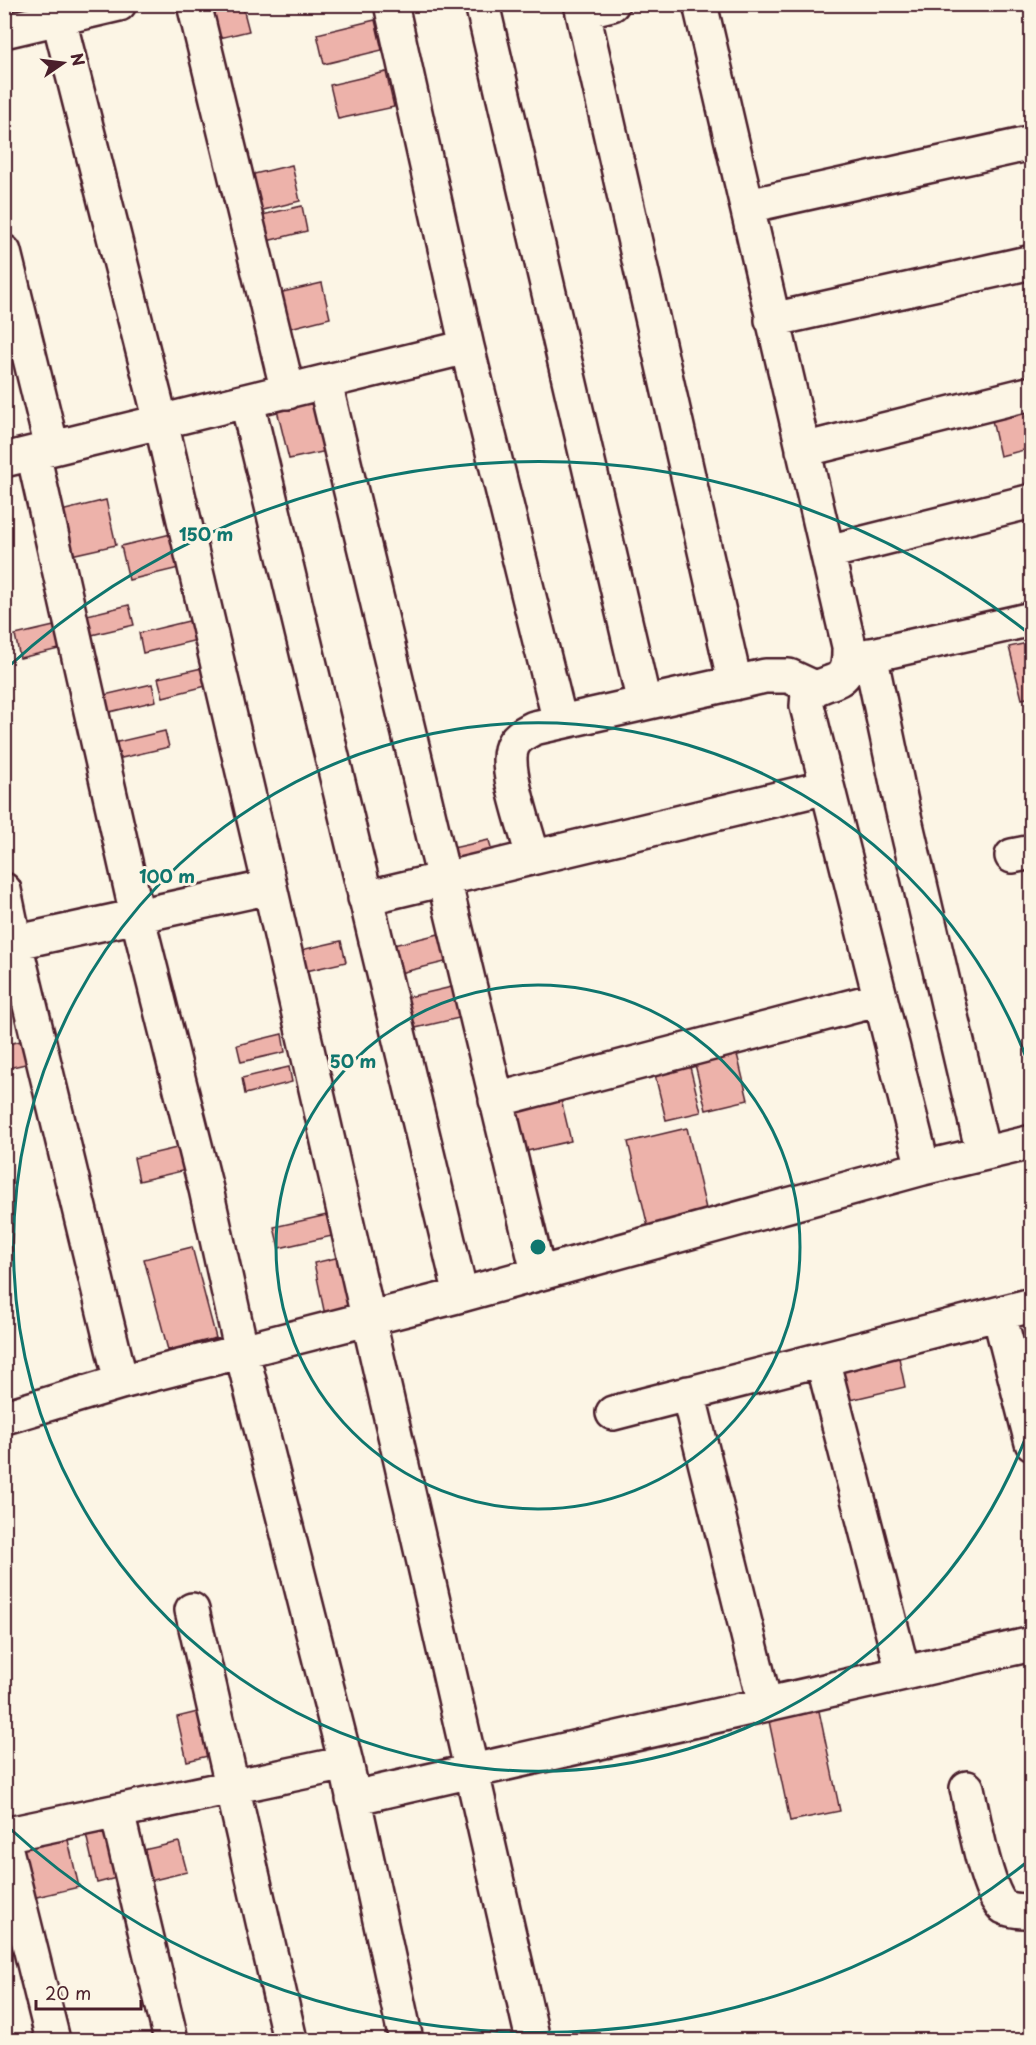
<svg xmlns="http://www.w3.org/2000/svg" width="1036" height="2045" viewBox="0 0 1036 2045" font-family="'Playpen Sans',sans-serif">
<rect width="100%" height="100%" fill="#fcf5e5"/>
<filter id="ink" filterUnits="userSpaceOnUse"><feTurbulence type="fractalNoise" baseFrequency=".0167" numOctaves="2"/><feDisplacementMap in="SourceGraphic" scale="12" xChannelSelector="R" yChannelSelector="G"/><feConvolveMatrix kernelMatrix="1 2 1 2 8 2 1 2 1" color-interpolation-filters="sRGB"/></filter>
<g filter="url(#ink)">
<path fill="#edb2aa" stroke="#4a1f2b" stroke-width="1.5" d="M203 4H242L249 31 211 40Z
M375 20 382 50 324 64 317 34Z
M386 72 394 107 338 119 330 85Z
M292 165 300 201 251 213 242 177Z
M302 206 307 231 259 243 253 217Z
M322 283 330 318 282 330 274 294Z
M316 401 327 451 289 459 277 410Z
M1032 405V448L1000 456 990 411Z
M106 500 116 545 71 555 61 511Z
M171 534 179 568 129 580 121 546Z
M129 605 134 625 83 637 79 617Z
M193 620 197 640 143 653 139 633Z
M54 626 59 649 20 658 15 635Z
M1032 642V697L1022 699 1009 647Z
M202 668 206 686 163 697 158 678Z
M152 684 156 701 105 713 100 696Z
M165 731 169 747 117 759 113 743Z
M489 840 495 866 450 876 444 850Z
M443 933 449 961 387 976 381 948Z
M341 941 346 962 306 971 301 950Z
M452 987 459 1018 398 1032 391 1001Z
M282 1034 285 1052 241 1062 237 1045Z
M29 1039 34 1062 4 1069V1045Z
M737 1054 748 1100 706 1110 695 1064Z
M289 1067 292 1082 245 1094 242 1078Z
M690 1067 701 1112 666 1120 655 1075Z
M560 1095 571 1141 514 1154 503 1108Z
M687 1128 707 1213 648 1227 628 1142Z
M181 1147 186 1170 139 1181 134 1158Z
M327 1215 332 1236 279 1248 274 1227Z
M192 1247 216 1338 168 1350 144 1259Z
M340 1257 352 1309 325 1315 314 1263Z
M898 1353 905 1387 837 1403 829 1370Z
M206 1710 216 1754 187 1761 177 1717Z
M819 1711 840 1811 790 1821 769 1721Z
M109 1829 120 1877 97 1883 86 1834Z
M67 1836 79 1887 28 1899 16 1848Z
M179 1842 187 1872 137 1884 130 1853Z"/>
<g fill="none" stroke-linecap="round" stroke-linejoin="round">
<defs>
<path id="street" d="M55 4 161 422 270 887 533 2040
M194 4 288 392
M391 4 467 347 560 722
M482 4 644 703
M581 4 735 683
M700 4 849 646C850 689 835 675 808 693L807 706 923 1168
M583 11 612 4
M4 31 119 4
M748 206 1032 143
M4 252 52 448
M772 320 1032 262
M325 383 538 1272
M247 402 461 1295
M803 450 1032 393
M33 453 137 915 206 1189 242 1353 346 1763
M4 460 467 347
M828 552 1032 501
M870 655 902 807 983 1153
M850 660 1032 619
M1012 856 1032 852
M533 857C527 832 505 773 511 750 514 738 524 733 534 728L765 676H789L815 688
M4 890 15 943 121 1382
M365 898 827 787
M4 945 270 887
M496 1100 880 999
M999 1314 1032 1443
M822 1359 903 1673
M688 1393 765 1704
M613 1413 1032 1305
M5 1417 121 1382 461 1295 923 1168 1032 1142
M192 1610 290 2040
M967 1788C972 1810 987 1897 1004 1907 1012 1911 1023 1911 1032 1911
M353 1798 1032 1644
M117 1812 171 2040
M4 1835 346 1763 406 2040
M4 1842 53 2040"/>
</defs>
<use href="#street" stroke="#4a1f2b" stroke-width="38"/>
<use href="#street" stroke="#fcf5e5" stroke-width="33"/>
</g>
</g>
<g fill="none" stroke="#0f766e" stroke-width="3">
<circle cx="538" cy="1247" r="262"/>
<path d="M1030 1426A524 524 0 1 1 1030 1068"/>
<path d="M1027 1862A786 786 0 0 1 7 1826M7 668A786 786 0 0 1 1027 632"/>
</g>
<circle cx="538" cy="1247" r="9" fill="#0f766e" stroke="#fcf5e5" stroke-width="3"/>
<g font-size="18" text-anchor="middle" font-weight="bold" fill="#0f766e" stroke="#fcf5e5" stroke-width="6" stroke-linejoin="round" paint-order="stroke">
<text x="206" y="541">150 m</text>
<text x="167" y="883">100 m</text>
<text x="353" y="1068">50 m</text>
</g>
<rect width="1036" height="2045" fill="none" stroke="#fcf5e5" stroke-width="24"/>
<rect x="12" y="12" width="1012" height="2021" fill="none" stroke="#4a1f2b" stroke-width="2" filter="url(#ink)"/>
<g transform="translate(63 63) rotate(76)" stroke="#fcf5e5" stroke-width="4.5" paint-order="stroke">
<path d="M0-4.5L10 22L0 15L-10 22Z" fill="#4a1f2b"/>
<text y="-9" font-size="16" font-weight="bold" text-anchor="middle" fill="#4a1f2b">N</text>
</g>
<path d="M36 2000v9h105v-9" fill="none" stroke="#4a1f2b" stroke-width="3"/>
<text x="45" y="2000" font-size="18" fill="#4a1f2b" stroke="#fcf5e5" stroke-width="4.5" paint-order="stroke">20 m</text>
</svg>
